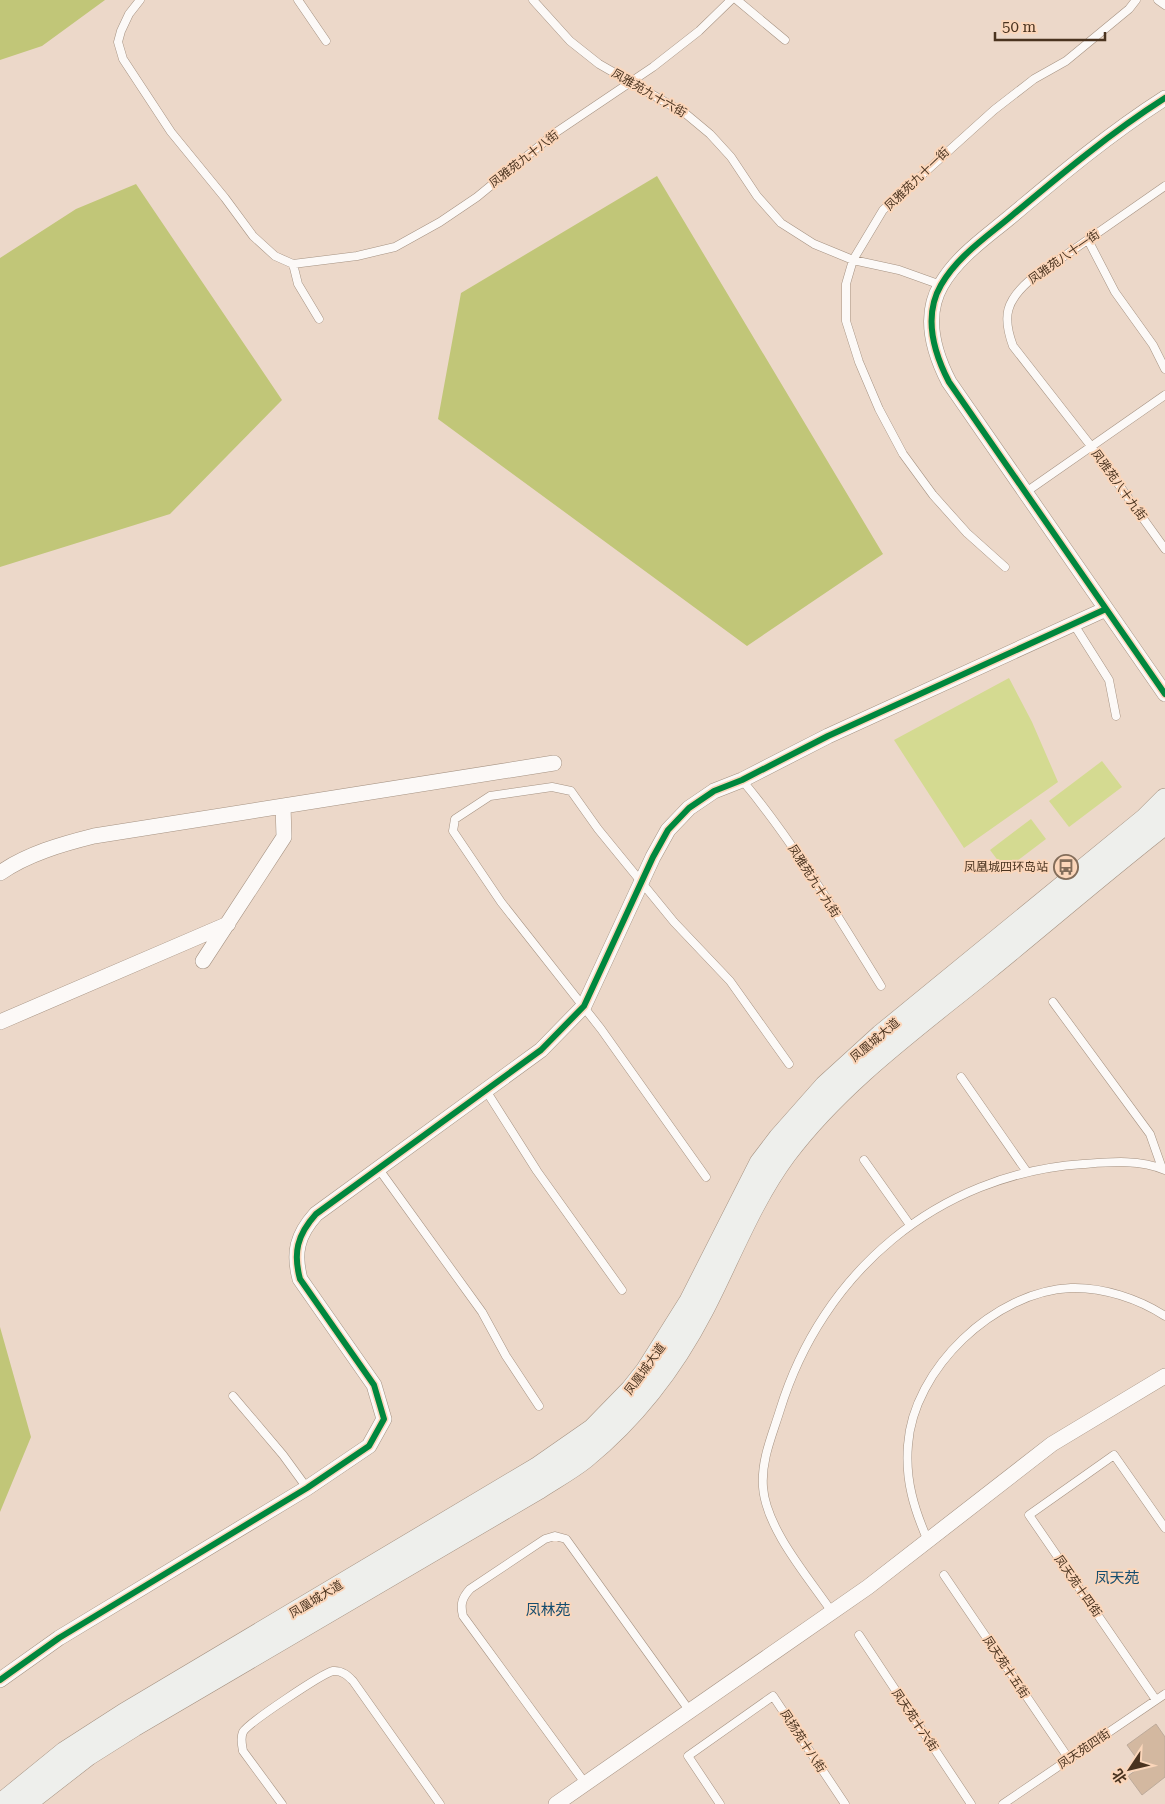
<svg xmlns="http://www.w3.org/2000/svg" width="1165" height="1804" viewBox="0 0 1165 1804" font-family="'Roboto Serif','Noto Sans SC',serif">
<rect width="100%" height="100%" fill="#ecd8c9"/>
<path fill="#d4da91" d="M1009 678 1032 722 1058 782 964 848 894 740Z
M1102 761 1122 787 1069 827 1049 801Z
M1031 819 1046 839 1005 870 990 850Z"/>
<path fill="#c1c678" d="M0 0H105L42 46 0 60Z
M657 176 883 554 747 646 438 419 461 293Z
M136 184 282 400 170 514 0 567V258L76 209Z
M0 1327 31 1437 0 1512Z"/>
<path fill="#d3b8a0" stroke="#bdaa9a" d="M1156 1724 1165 1737V1777L1142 1795 1128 1776 1142 1766 1127 1745Z"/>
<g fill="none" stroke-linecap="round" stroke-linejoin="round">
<defs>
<path id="lane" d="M140 0 129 14 121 31 118 42 123 59 171 132 225 198 253 236 275 256 293 264 357 256 395 247 440 222 477 197 555 133 653 67 699 31 731 0
M298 0 326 41
M533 0 570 41 599 64 686 114 710 134 731 157 757 196 781 223 814 244 853 260 899 270 941 285
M737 0 785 40
M1158 0 1165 5
M1165 186 1030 280C1006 301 1002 316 1013 346L1091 446 1165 549
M1088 240 1115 292 1153 345 1165 369
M293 264 298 284 319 319
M1026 492 1165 395
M1005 567 967 533 933 495 903 454 879 409 859 362 846 321V284L853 260 883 210 994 110 1034 79 1066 61 1129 9 1136 0
M1073 623 1109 680 1116 716
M742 780C795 844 837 915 881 986
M1053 1002 1150 1134 1162 1168
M961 1077 1027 1172
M485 1089 537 1171 622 1290
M864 1160 910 1225
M378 1168 482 1312 506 1356 539 1406
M706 1177 601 1029 501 902 453 831 455 819 490 796 552 787 571 791 598 829 674 922 730 981 789 1064
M233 1396 283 1455 307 1488
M928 1541C914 1509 905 1480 908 1445 913 1369 995 1291 1071 1288 1103 1287 1139 1299 1165 1316
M944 1575 1069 1759
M832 1612C809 1578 766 1529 763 1487 761 1460 772 1436 780 1410 822 1273 937 1174 1083 1164 1110 1162 1139 1159 1165 1170
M859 1635 971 1804
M1156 1700 1029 1515 1114 1455 1165 1528
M585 1783 463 1616C460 1604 462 1598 470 1589L545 1539 555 1536 566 1539 689 1710
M282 1804 243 1751C242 1745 240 1738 243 1732 248 1723 323 1673 333 1671 342 1670 348 1676 353 1681L440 1804
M720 1804 688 1756 773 1696 845 1804
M1003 1804 1165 1694"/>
<path id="street" d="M1165 98C1110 133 1059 176 1009 218 985 238 957 257 941 285 923 316 934 353 949 382L1165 694
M0 873C27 854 62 844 94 836L554 763
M203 961 284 837 283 806
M0 1022 228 924
M0 1680 59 1638 307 1488 369 1446 384 1419 374 1385 300 1279C293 1253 297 1235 316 1214L541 1050 584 1006 653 857 668 830 689 808 714 791 742 780 828 736 1106 609
M556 1804 868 1587 1052 1444 1165 1376"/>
<path id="secondary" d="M1 1804 65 1752 124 1714 537 1468 593 1429 631 1390 646 1371 690 1301 760 1163 779 1138 825 1086 881 1035 1145 819 1165 799
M25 1804 88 1755 134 1726 538 1489C553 1479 570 1470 585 1458 634 1418 674 1366 703 1310 730 1258 751 1201 786 1154 841 1081 918 1026 988 969 1047 921 1105 871 1165 824"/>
</defs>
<use href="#lane" stroke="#a59282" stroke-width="9"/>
<use href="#street" stroke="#a59282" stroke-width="16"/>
<use href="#secondary" stroke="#a59282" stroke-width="22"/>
<use href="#lane" stroke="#fcf9f7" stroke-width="8"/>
<use href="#street" stroke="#fcf9f7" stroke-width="15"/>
<use href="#secondary" stroke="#eeefec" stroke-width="21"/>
<defs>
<path id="cycleway" d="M1165 98C1110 133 1059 176 1009 218 985 238 957 257 941 285 923 316 934 353 949 382L1165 694
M0 1680 59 1638 307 1488 369 1446 384 1419 374 1385 300 1279C293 1253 297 1235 316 1214L541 1050 584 1006 653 857 668 830 689 808 714 791 742 780 828 736 1106 609"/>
</defs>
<use href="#cycleway" stroke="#fbd6ba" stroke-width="9"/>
<use href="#cycleway" stroke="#00873e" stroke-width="6"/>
</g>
<defs>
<symbol id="bus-ring" viewBox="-11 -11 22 22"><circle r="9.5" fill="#fbd6ba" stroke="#836d5a" stroke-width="1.5"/><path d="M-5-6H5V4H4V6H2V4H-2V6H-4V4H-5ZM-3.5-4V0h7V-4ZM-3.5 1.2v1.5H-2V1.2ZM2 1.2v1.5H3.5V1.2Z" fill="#836d5a"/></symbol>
</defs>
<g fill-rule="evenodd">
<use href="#bus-ring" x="1052" y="853" width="28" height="28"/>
</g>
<g text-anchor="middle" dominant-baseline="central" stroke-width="4" stroke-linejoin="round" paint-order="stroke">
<g font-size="12" fill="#4a331f" stroke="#fbd6ba">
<text transform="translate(649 93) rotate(30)">凤雅苑九十六街</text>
<text transform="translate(524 159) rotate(-38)">凤雅苑九十八街</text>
<text transform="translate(917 179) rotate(-44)">凤雅苑九十一街</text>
<text transform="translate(1064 257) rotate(-35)">凤雅苑八十一街</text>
<text transform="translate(1119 485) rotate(54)">凤雅苑八十九街</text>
<text transform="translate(814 881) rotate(57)">凤雅苑九十九街</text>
<text transform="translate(875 1040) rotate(-40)">凤凰城大道</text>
<text transform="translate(645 1369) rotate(-54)">凤凰城大道</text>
<text transform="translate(1078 1586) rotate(55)">凤天苑十四街</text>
<text transform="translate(316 1599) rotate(-31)">凤凰城大道</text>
<text transform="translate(1006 1667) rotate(56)">凤天苑十五街</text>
<text transform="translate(915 1720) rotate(56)">凤天苑十六街</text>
<text transform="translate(803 1741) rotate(57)">凤扬苑十八街</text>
<text transform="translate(1084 1749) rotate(-34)">凤天苑四街</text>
</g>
<g font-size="12" fill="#4a331f" stroke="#fbd6ba" text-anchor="end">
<text x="1048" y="867">凤凰城四环岛站</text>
</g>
<g font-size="15" fill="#154d6f" stroke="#fbd6ba">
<text x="1117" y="1578">凤天苑</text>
<text x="548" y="1610">凤林苑</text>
</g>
</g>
<g transform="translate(1130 1769) rotate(235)" stroke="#fbd6ba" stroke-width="4" paint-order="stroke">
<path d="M0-4L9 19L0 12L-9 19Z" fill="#4a331f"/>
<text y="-8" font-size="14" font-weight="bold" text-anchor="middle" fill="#4a331f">北</text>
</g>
<path d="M995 32v8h110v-8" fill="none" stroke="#4a331f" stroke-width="2.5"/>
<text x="1002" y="32" font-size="15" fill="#4a331f" stroke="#fbd6ba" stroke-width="4" paint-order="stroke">50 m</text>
</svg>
